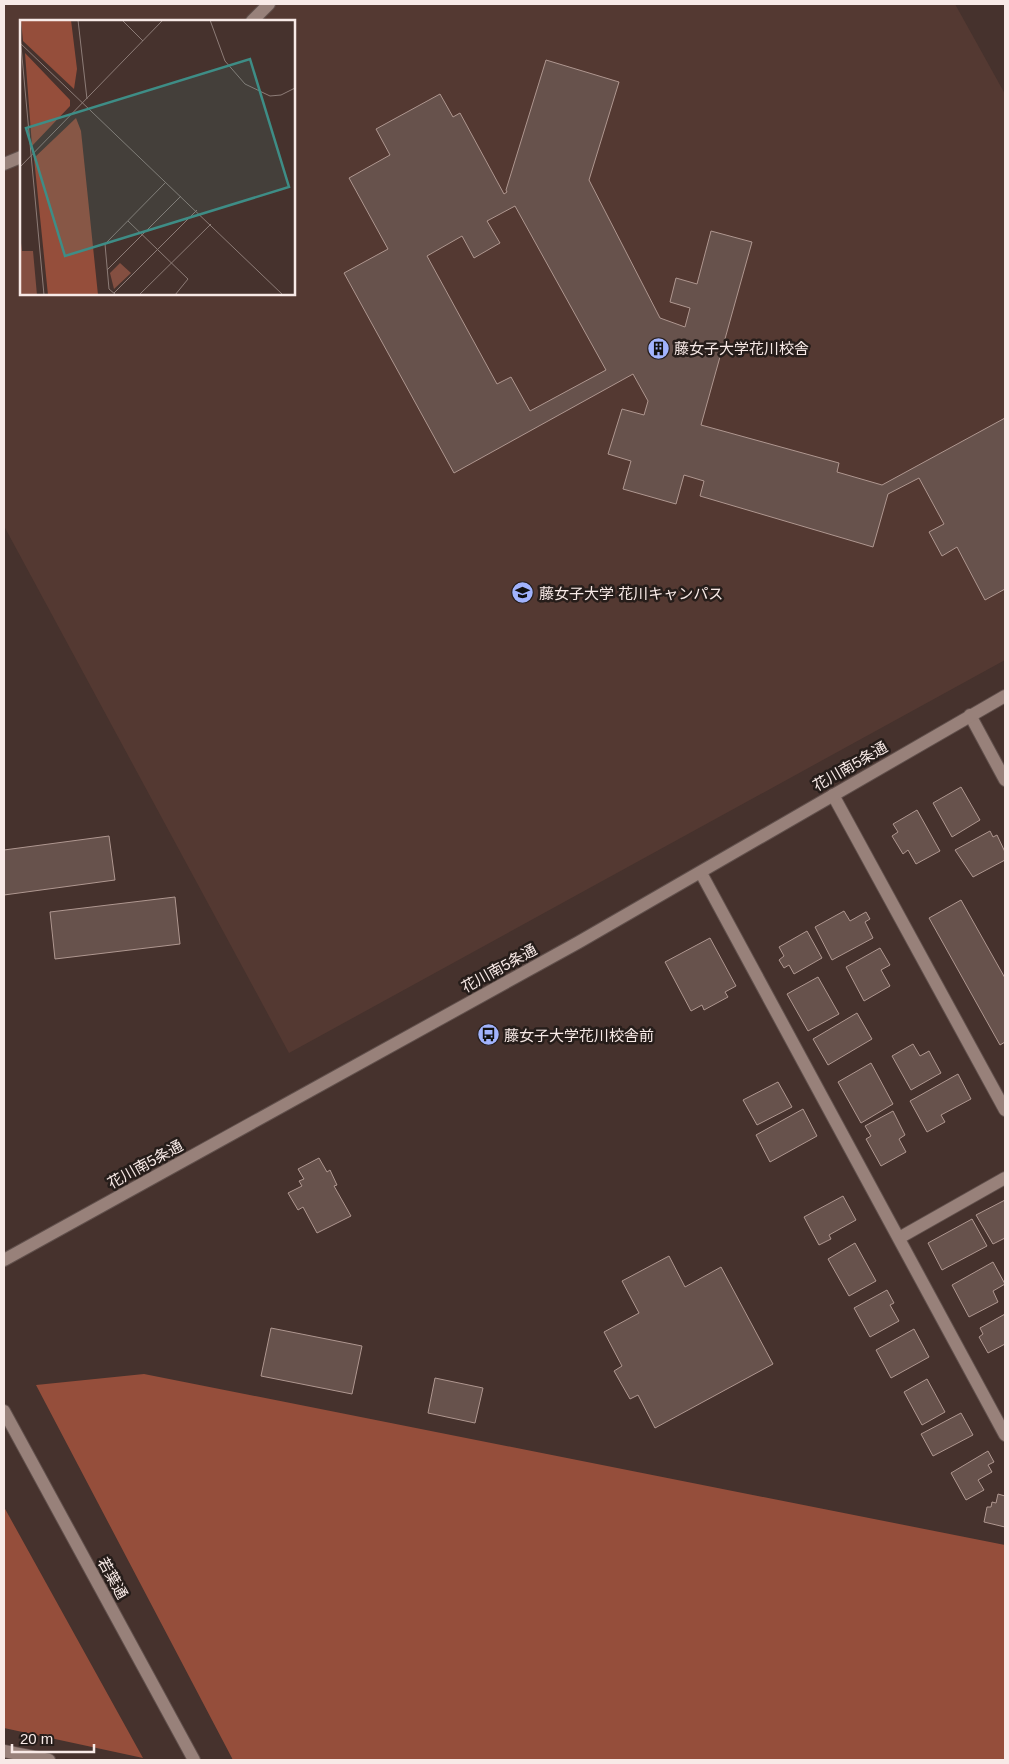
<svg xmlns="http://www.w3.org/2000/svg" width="1009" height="1764" viewBox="0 0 1009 1764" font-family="Arial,'Noto Sans JP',sans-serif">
<rect width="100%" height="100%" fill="#46322d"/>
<path fill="#543932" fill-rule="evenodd" d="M4 4H955L1005 94V660L289 1053 4 526ZM21 21H294V294H21Z"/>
<path fill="#954e3b" d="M144 1374 1005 1545V1760H233L36 1385Z
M4 1507 143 1758 4 1728Z"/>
<path fill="#67524c" stroke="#af9790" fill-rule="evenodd" d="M546 60 619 82 589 180 660 318 685 327 690 308 670 302 676 278 697 284 711 231 752 242 701 425 839 463 837 472 882 485 1005 418V589L985 600 957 547 942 556 929 532 944 524 919 478 888 494 873 547 700 496 704 481 684 475 676 504 623 489 631 461 608 454 622 409 644 415 648 401 633 374 454 473 344 273 388 249 349 178 390 155 376 129 440 94 453 117 460 113 504 194 507 192 506 190ZM515 206 606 370 530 411 511 377 497 384 427 256 462 236 474 258 500 243 487 221Z
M961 787 980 820 952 837 933 803Z
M917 810 940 851 916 864 908 850 903 854 892 836 898 832 893 824Z
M990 831 993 837 997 835 1005 852V860L973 877 955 850Z
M109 836 115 880 4 895V850Z
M175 897 180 944 55 959 50 912Z
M961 900 1005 978V1042L1000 1045 929 918Z
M844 911 850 921 866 912 870 919 865 922 873 938 832 960 815 927Z
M807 931 822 958 794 974 789 965 784 968 779 960 784 956 779 947Z
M710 938 736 986 725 992 728 997 704 1010 702 1005 691 1011 665 962Z
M880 948 890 965 881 970 890 986 864 1001 846 967Z
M818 977 839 1014 808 1031 787 994Z
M857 1013 872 1039 828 1065 813 1039Z
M913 1044 920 1056 929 1051 941 1073 911 1090 892 1056Z
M871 1063 893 1104 861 1123 838 1082Z
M958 1074 971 1099 941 1115 945 1122 927 1132 910 1101Z
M778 1082 792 1107 757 1125 743 1100Z
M803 1109 817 1136 770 1162 756 1135Z
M893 1111 905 1135 899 1139 906 1152 881 1166 866 1139 871 1136 865 1126Z
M319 1158 327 1172 330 1170 337 1185 334 1186 351 1216 317 1233 303 1207 298 1210 288 1193 302 1186 299 1181 304 1179 298 1169Z
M843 1196 856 1220 829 1235 831 1239 819 1245 804 1217Z
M1005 1200V1238L993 1244 976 1215Z
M972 1219 987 1246 942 1270 928 1243Z
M855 1243 876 1281 849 1296 828 1259Z
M669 1256 685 1287 721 1267 773 1364 655 1428 638 1395 630 1399 614 1371 622 1366 604 1332 639 1313 622 1281Z
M993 1262 1005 1284 993 1291 998 1302 969 1317 952 1285Z
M887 1290 894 1303 890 1305 899 1321 870 1337 854 1308Z
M1005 1314V1344L988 1353 979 1337 983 1334 980 1328Z
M271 1328 362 1346 352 1394 261 1376Z
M914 1329 929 1357 891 1378 876 1350Z
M435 1378 483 1388 475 1423 428 1413Z
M927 1379 945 1412 922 1425 904 1392Z
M961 1413 973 1435 933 1456 921 1434Z
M988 1451 994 1462 988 1465 992 1472 978 1480 984 1490 966 1500 951 1473Z
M998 1494 1005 1496V1527L984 1522 987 1507H991L992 1502 996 1503Z"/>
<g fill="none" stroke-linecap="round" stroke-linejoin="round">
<defs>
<path id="lane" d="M252 21 269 4
M4 164 21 157"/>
<path id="street" d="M970 715 1005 780
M833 795 1005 1110
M701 873 1005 1435
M899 1238 1005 1178
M4 1751 49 1760"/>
<path id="secondary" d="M4 1260 579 942 1005 696
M4 1411 194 1760"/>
</defs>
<use href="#lane" stroke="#61504c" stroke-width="14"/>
<use href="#street" stroke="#61504c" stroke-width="14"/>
<use href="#secondary" stroke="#61504c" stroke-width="14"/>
<use href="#lane" stroke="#98817a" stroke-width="12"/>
<use href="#street" stroke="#98817a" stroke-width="12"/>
<use href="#secondary" stroke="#98817a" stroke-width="12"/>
</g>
<defs>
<symbol id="building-disc" viewBox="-11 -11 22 22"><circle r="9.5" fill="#a1b3fd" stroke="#261d1a"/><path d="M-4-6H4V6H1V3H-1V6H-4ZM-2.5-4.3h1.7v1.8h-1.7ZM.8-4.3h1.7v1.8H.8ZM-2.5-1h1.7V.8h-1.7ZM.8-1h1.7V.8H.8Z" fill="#111"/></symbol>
<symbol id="university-disc" viewBox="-11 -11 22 22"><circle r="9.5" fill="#a1b3fd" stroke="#261d1a"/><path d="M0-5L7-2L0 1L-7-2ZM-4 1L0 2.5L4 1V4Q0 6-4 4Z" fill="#111"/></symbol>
<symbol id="bus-disc" viewBox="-11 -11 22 22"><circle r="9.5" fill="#a1b3fd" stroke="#261d1a"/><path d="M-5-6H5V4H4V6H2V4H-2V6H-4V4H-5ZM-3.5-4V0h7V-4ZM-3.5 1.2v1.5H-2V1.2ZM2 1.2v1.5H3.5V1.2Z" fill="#111"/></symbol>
</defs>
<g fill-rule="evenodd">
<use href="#building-disc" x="646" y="336" width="25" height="25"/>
<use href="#university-disc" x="510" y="580" width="25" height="25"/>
<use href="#bus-disc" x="476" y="1022" width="25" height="25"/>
</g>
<g text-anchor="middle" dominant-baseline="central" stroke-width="5" stroke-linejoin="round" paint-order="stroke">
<g font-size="15" fill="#f8eae7" stroke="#261d1a" text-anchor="start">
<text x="674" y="348">藤女子大学花川校舎</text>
<text x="539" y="593">藤女子大学 花川キャンパス</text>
<text x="504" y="1035">藤女子大学花川校舎前</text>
</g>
<g font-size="15" fill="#f8eae7" stroke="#261d1a">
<text transform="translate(850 766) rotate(-30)">花川南5条通</text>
<text transform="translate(499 968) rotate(-29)">花川南5条通</text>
<text transform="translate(145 1164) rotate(-29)">花川南5条通</text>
<text transform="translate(113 1578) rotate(61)">若葉通</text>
</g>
</g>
<g transform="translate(20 20)">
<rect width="275" height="275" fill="#46322d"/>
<path d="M0 215 2 231H13L17 275H0ZM100 243 111 253 94 269 90 253Z" fill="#844f41"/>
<path d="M1 0H51L57 49 54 69 3 21ZM5 33 50 80V86L12 126ZM56 98 61 111 78 275H28L14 138Z" fill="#954e3b"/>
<path fill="none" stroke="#8d7c77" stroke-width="1" d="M58 0 67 79M102 0 123 21M190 0 205 41 225 64 250 76 261 75 275 68M0 15 24 275M0 23 263 275M0 147 143 0M108 201 168 259 155 275M87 250 161 176M94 273 177 190M96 275 89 269 85 224 146 162M119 275 191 204"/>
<path fill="#3e8d86" fill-opacity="0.15" stroke="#3e8d86" stroke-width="2.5" d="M230 39 269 167 45 236 6 108Z"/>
<rect width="275" height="275" fill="none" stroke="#f8eae7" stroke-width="2.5"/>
</g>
<rect width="1009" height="1764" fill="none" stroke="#f8eae7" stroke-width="10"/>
<path d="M12 1744v8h82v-8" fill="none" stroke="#f8eae7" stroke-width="2.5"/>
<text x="20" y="1744" font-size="15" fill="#f8eae7" stroke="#261d1a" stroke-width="4" paint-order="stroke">20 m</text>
</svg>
